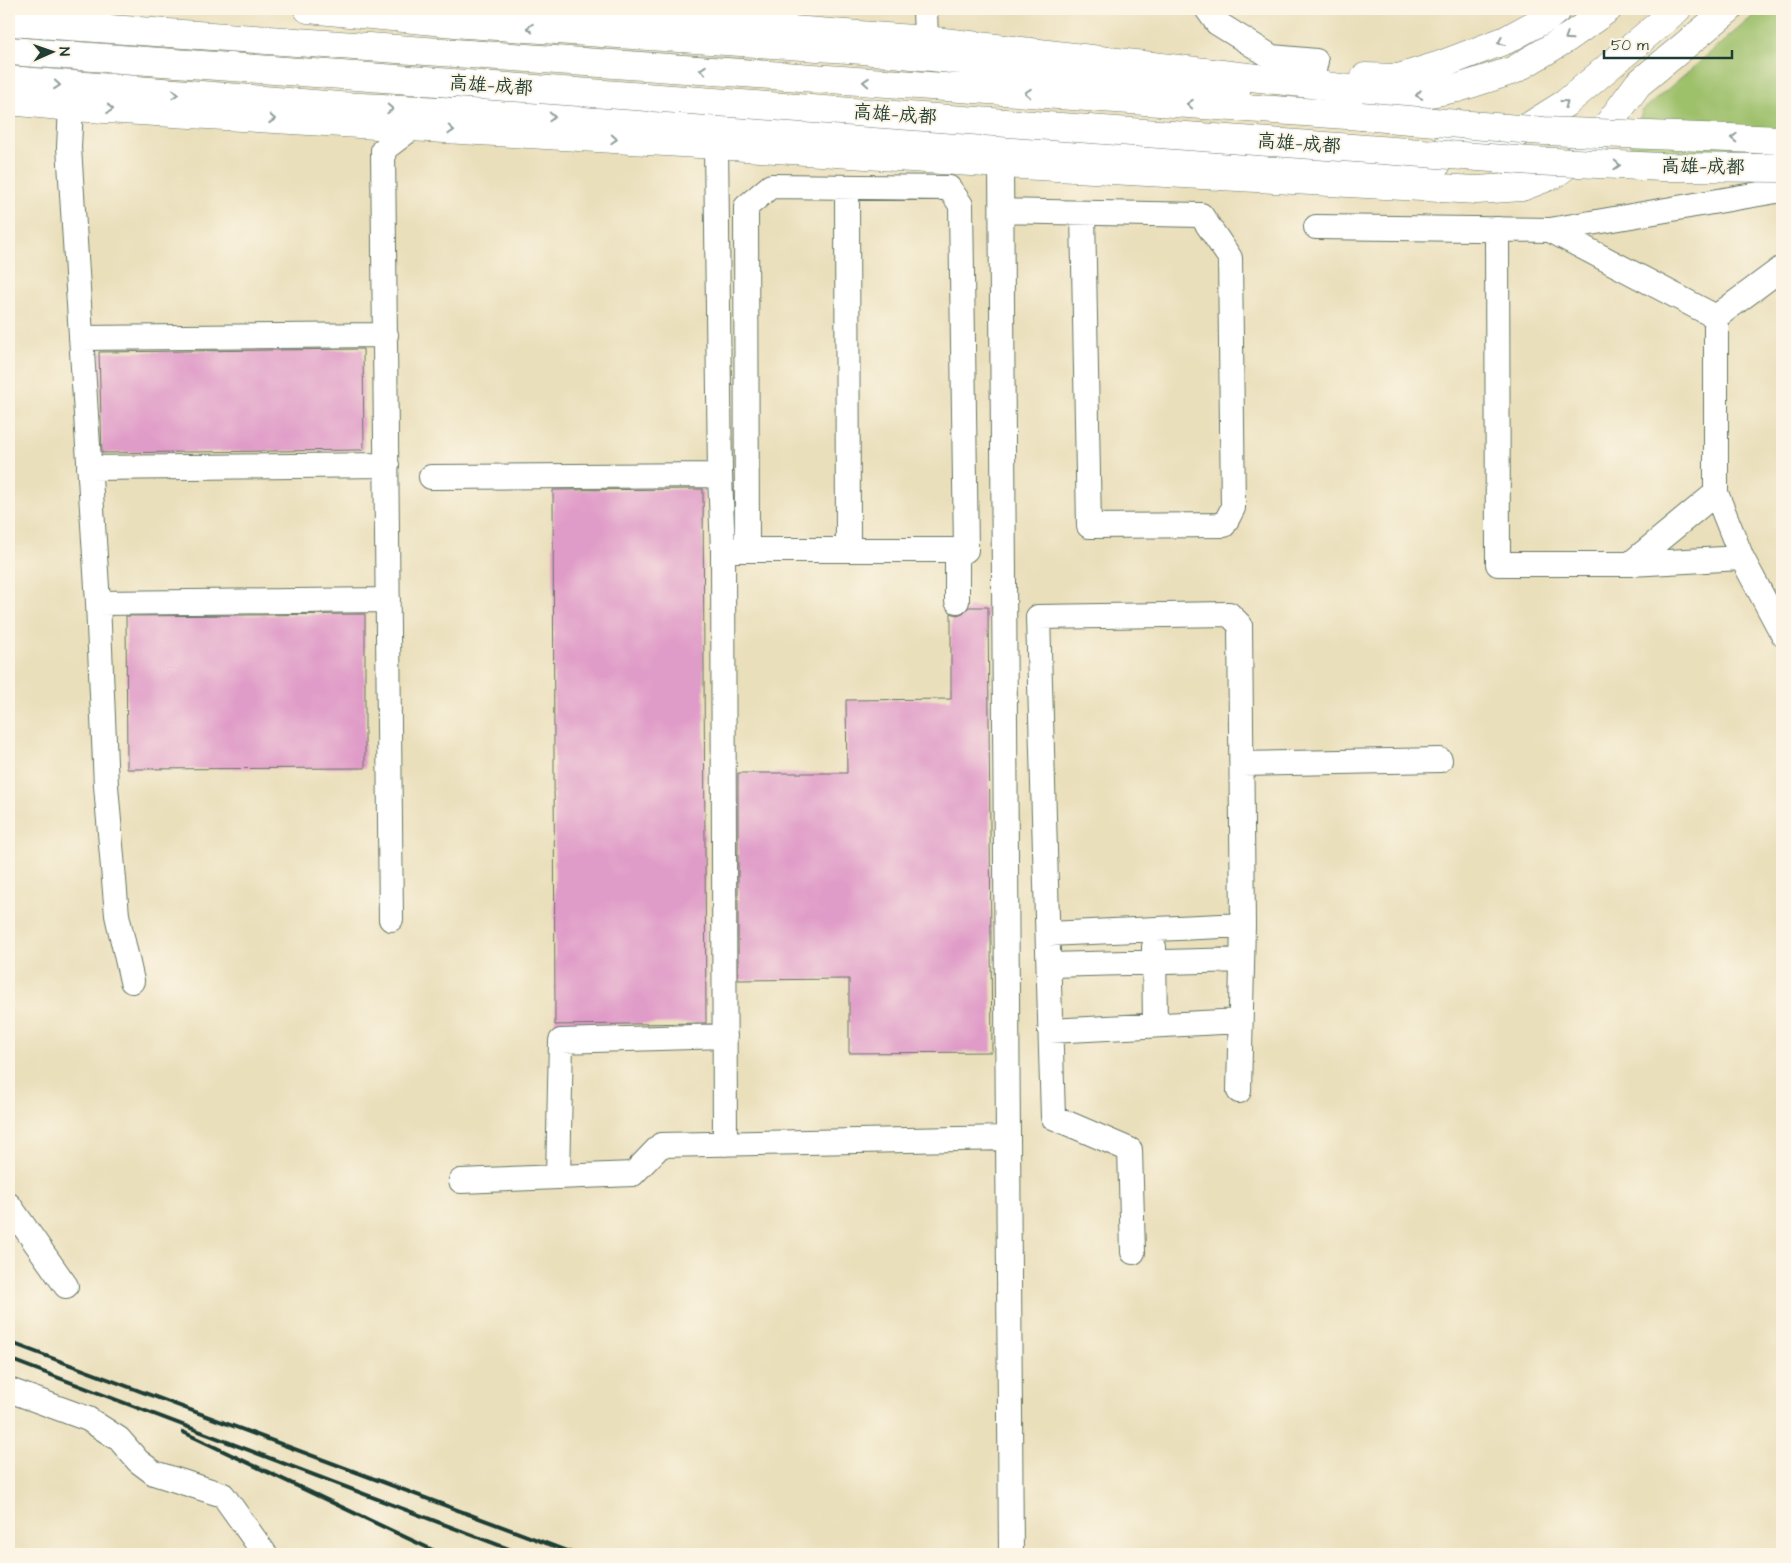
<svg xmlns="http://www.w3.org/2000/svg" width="1791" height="1563" viewBox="0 0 1791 1563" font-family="'Architects Daughter','LXGW WenKai TC',sans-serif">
<rect width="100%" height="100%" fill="#fcf5e5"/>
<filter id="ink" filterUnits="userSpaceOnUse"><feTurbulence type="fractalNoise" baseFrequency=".02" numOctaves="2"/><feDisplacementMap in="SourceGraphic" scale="10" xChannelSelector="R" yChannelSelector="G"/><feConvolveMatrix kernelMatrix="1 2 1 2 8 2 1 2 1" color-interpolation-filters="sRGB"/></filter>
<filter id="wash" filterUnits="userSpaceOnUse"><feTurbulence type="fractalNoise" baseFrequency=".0096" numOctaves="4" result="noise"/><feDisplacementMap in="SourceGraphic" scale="20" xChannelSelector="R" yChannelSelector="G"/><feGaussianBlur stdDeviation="1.12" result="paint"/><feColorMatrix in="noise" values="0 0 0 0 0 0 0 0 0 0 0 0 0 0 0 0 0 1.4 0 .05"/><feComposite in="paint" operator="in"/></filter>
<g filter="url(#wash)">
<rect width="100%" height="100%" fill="#eadfbb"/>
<path fill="#9dc06a" stroke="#5e7e4f" d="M1767 9H1782V151L1737 163 1651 174 1630 148 1642 111 1759 11Z"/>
<g id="blocks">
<path fill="#e09cc8" d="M363 349 364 450 102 453 99 352Z
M703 489 706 1023 555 1025 553 490Z
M969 607H988L992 1052 849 1053V979L738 980V773H847L846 700 951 699V613L957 615 963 613Z
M365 614V768L127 769 126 616Z"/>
</g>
</g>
<g filter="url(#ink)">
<use href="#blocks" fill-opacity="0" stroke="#667663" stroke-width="1"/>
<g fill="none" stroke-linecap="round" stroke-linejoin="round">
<defs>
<path id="minor" d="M925 9 926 40
M1207 9 1217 23 1272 57 1316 61 1311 84
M71 107 69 147 98 603 106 786 117 915 132 981
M716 145 720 475 723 550 725 1144
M1001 164 1011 1554
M847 187 848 550
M1002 211 1201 215 1230 258 1233 508 1224 525 1089 526 1083 213
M1316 227 1550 230 1782 190
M1497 229 1498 564H1630L1742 558 1782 633
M1550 230 1716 317 1782 268
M1716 317V493L1742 558
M81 338 386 335
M89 468 387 465
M431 477 720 475
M957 549V601
M723 550H966L961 205 949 188 771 186 746 207 747 550
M1630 564 1716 493
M98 603 388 600
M1242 764 1440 760
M391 919 383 150 412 128
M1048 934 1243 925
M1154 947 1155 1025
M1049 965 1242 960
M1050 1031 1240 1021
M558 1177 561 1041 725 1036
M461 1181 633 1174 661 1145 1008 1138
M9 1205 66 1286
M1133 1252 1130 1150 1053 1117 1038 617 1229 614 1240 625 1243 925 1239 1091
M9 1390 88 1419 119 1439 138 1461 154 1473 223 1495 265 1554"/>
<path id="major" d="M512 9 926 40 1311 84 1408 97 1458 88 1514 70 1569 37 1608 9
M1365 77 1398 78 1440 65 1506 40 1548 17 1558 9
M9 101 71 107 716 145 1001 164 1477 190 1522 187 1553 175 1590 149 1638 84 1729 9
M1447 148 1479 145 1512 137 1566 103 1677 9"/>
<path id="highway" d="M308 9 466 24 863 50 1188 83 1236 92
M9 22 1361 116
M9 80 340 106 668 122 1004 150 1364 166 1437 164"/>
</defs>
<use href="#minor" stroke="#667663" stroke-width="26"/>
<use href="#major" stroke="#667663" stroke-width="29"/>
<use href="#highway" stroke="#667663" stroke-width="29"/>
<use href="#minor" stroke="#fff" stroke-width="24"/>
<use href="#major" stroke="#fff" stroke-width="28"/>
<use href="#highway" stroke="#fff" stroke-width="28"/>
<path stroke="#1f3d34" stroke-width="4" d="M9 1342 575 1554
M9 1359 522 1554
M183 1432 441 1554"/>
<defs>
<path id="highway-bridge" d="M9 51 1533 161 1662 167 1782 168
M1361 116 1544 131 1782 140"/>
</defs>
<use href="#highway-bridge" stroke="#667663" stroke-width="29" stroke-linecap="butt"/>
<use href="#highway-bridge" stroke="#fff" stroke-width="28"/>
</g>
<defs><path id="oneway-chevron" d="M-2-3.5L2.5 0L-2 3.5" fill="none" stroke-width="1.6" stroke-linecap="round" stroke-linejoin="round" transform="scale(1.25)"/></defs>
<g stroke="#8f9e9a">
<use href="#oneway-chevron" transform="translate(530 28) rotate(-176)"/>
<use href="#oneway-chevron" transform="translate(1568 37) rotate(147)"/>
<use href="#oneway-chevron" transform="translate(1501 42) rotate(157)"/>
<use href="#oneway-chevron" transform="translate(703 70) rotate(-176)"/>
<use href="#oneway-chevron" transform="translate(866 82) rotate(-176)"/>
<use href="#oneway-chevron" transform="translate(57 85) rotate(5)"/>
<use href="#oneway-chevron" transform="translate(1028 93) rotate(-176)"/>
<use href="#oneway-chevron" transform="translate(175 94) rotate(4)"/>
<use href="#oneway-chevron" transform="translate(1419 95) rotate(170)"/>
<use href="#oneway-chevron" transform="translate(1565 103) rotate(-36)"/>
<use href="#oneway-chevron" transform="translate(1190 104) rotate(-176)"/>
<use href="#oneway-chevron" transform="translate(110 109) rotate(4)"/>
<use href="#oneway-chevron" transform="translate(390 109) rotate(3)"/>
<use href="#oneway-chevron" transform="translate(552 117) rotate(3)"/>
<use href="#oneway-chevron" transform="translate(272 119) rotate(4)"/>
<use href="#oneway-chevron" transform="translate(451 130) rotate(3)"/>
<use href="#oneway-chevron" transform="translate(1734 138) rotate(-178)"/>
<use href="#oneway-chevron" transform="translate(614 139) rotate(3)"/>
<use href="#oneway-chevron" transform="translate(1617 165) rotate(3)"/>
</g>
</g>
<g text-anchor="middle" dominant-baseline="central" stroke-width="4" stroke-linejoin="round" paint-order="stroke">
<g font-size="19" fill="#1f3d34" stroke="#fcf5e5">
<text transform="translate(491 86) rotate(4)">高雄—成都</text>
<text transform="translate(895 115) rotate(4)">高雄—成都</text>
<text transform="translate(1299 144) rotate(4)">高雄—成都</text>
<text transform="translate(1703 167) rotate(1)">高雄—成都</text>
</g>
</g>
<rect width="1791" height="1563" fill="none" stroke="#fcf5e5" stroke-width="30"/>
<g transform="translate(52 52) rotate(88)" stroke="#fcf5e5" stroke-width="4" paint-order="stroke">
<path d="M0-4L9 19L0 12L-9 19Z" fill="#1f3d34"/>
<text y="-8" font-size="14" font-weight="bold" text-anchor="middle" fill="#1f3d34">N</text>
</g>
<path d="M1604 50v8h128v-8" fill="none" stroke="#1f3d34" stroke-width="2.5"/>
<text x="1611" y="50" font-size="15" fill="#1f3d34" stroke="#fcf5e5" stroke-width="4" paint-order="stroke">50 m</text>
</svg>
